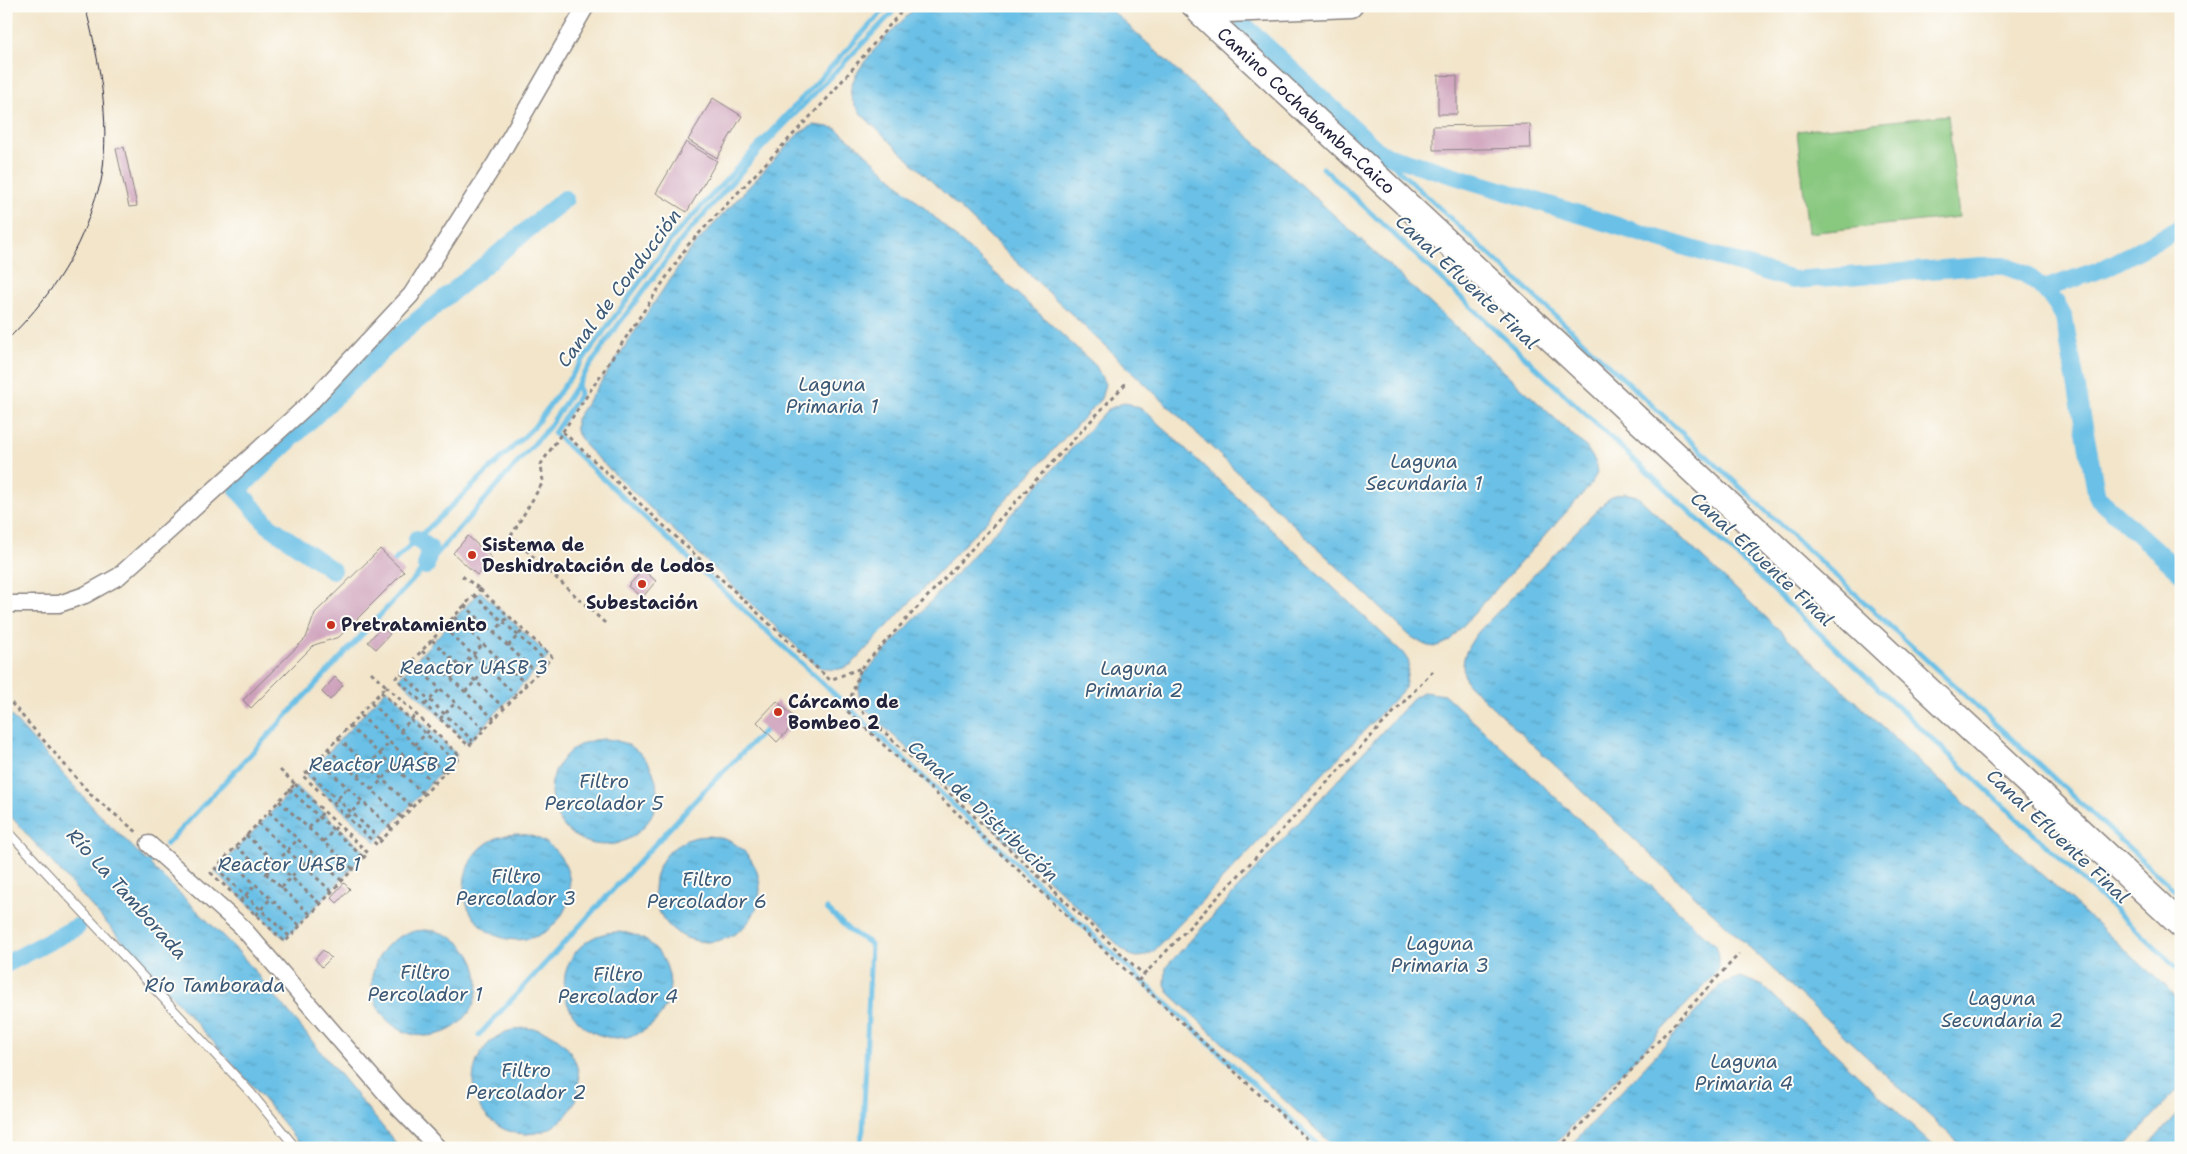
<svg xmlns="http://www.w3.org/2000/svg" width="2187" height="1154" viewBox="0 0 2187 1154" font-family="'Shantell Sans',sans-serif">
<defs>
<pattern id="water-ripples" width="26" height="14" patternUnits="userSpaceOnUse" patternTransform="scale(1.25)"><rect width="26" height="14" fill="#6ac0e6"/><path d="M2 4q2-2 4 0t4 0M15 11q2-2 4 0t4 0" fill="none" stroke="#579cbc"/></pattern>
</defs>
<rect width="100%" height="100%" fill="#fdfcf7"/>
<filter id="ink" filterUnits="userSpaceOnUse"><feTurbulence type="fractalNoise" baseFrequency=".02" numOctaves="2"/><feDisplacementMap in="SourceGraphic" scale="10" xChannelSelector="R" yChannelSelector="G"/><feConvolveMatrix kernelMatrix="1 2 1 2 8 2 1 2 1" color-interpolation-filters="sRGB"/></filter>
<filter id="wash" filterUnits="userSpaceOnUse"><feTurbulence type="fractalNoise" baseFrequency=".0096" numOctaves="4" result="noise"/><feDisplacementMap in="SourceGraphic" scale="20" xChannelSelector="R" yChannelSelector="G"/><feGaussianBlur stdDeviation="1.12" result="paint"/><feColorMatrix in="noise" values="0 0 0 0 0 0 0 0 0 0 0 0 0 0 0 0 0 1.4 0 .05"/><feComposite in="paint" operator="in"/></filter>
<g filter="url(#wash)">
<rect width="100%" height="100%" fill="#f2e5ca"/>
<path fill="#88c87f" stroke="#55755d" d="M1948 115 1959 217 1808 233 1797 131Z"/>
<path fill="url(#water-ripples)" stroke="#467190" d="M917 6H1107L1586 447 1595 461 1597 473 1589 487 1450 640C1431 651 1428 647 1410 636L862 115C858 109 852 103 851 95 846 71 901 23 917 6Z
M814 125 835 128 854 143 1096 366 1105 384 1101 399 852 664C840 671 830 671 817 666L587 448 576 431V419L689 251 799 133Z
M1125 402 1144 410 1403 653 1409 662 1405 688 1153 952C1143 957 1138 959 1128 954L865 709C857 696 856 688 864 674L1107 410Z
M1625 493 1637 496 1925 767 2181 1001V1086L2123 1148H1964L1467 683C1458 662 1466 648 1479 631L1606 501 1614 495Z
M480 591 549 656 468 743 399 678Z
M387 689 457 755 376 842 306 776Z
M1423 692 1445 695 1716 946C1721 959 1720 964 1713 976L1551 1148H1336L1169 993 1165 985 1166 967 1413 698Z
M6 710 96 811 238 951 400 1148H303L257 1091 6 811Z
M551 792a53 53 0 1 1 106 0a53 53 0 1 1-106 0Z
M296 786 366 853 285 939 215 872Z
M464 887a53 53 0 1 1 106 0a53 53 0 1 1-106 0Z
M654 889a53 53 0 1 1 106 0a53 53 0 1 1-106 0Z
M372 983a53 53 0 1 1 106 0a53 53 0 1 1-106 0Z
M564 985a53 53 0 1 1 106 0a53 53 0 1 1-106 0Z
M1741 977 1763 986 1936 1148H1568L1723 983Z
M473 1081a53 53 0 1 1 106 0a53 53 0 1 1-106 0Z
M2181 1110V1148H2146Z"/>
<g fill="none" stroke-linecap="round" stroke-linejoin="round">
<path stroke="#6ac0e6" stroke-width="5" d="M851 6H854
M1380 153 2181 896
M1323 168 2181 972
M578 384 580 394 554 433 1322 1148
M393 562 534 427 672 238 883 11 884 6
M166 845 426 566 549 427 609 337 683 238 761 149 892 13V6
M143 868 151 860
M827 909 850 931 871 944 863 1130 859 1148
M479 1035 704 791 769 726"/>
<path stroke="#6ac0e6" stroke-width="18" d="M1244 25 1380 153 1793 280 1983 266H2005L2025 274 2044 289 2056 303 2064 318 2097 497 2181 573
M2044 289 2105 268 2181 228
M417 539 429 548 426 566
M332 570 268 525 238 490 396 338 565 199
M6 964 77 927"/>
</g>
<g id="blocks">
<path fill="#cea1bb" d="M1438 75 1457 76V114H1438Z
M713 98 742 116 717 158 688 140Z
M1530 124 1531 148 1433 150V126Z
M686 142 717 161 687 212 656 193Z
M124 147 137 206 129 207 116 149Z
M468 536 492 558 477 575 453 553Z
M380 549 404 572 339 637 314 645 251 708 243 700 306 638 315 613Z
M643 570 656 581 642 598 628 586Z
M381 627 390 634 376 649 368 642Z
M335 677 343 685 330 700 322 692Z
M777 701 802 725 798 729 793 725 777 742 757 722Z
M344 883 350 889 337 903 331 897Z
M323 950 331 958 322 967 315 959Z"/>
</g>
</g>
<g filter="url(#ink)">
<use href="#blocks" fill-opacity="0" stroke="#8a8482" stroke-width="1"/>
<g fill="none" stroke-linecap="round" stroke-linejoin="round">
<defs>
<path id="lane" d="M6 829 251 1093 296 1148"/>
<path id="street" d="M6 604H59L85 595 119 576 310 403 411 295 496 162 586 6
M149 844 241 926 396 1105 438 1148"/>
<path id="secondary" d="M1193 6 1200 12 1351 6"/>
<g id="primary">
<path id="s1" d="M1200 12 2181 925"/>
</g>
</defs>
<use href="#lane" stroke="#8a8482" stroke-width="10"/>
<use href="#street" stroke="#8a8482" stroke-width="19"/>
<use href="#secondary" stroke="#8a8482" stroke-width="25"/>
<use href="#primary" stroke="#8a8482" stroke-width="28"/>
<path stroke="#8a8482" stroke-width="3" stroke-dasharray="4 4" stroke-linecap="butt" d="M563 432 830 680 861 668 850 700 1143 974
M462 576 480 589
M480 589 552 657 469 746 396 678Z
M474 595 547 662
M464 605 537 673
M454 617 526 684
M605 623 511 536 543 482 541 464 688 245 825 101 906 6
M444 628 516 695
M432 640 504 708
M422 651 494 719
M411 662 484 729
M861 668 1127 382
M371 672 386 686
M401 673 473 741
M386 686 460 756 377 845 303 776Z
M381 692 455 761
M6 697 91 795 138 833
M850 700 843 707 1317 1148
M371 703 444 772
M360 715 434 783
M349 726 424 794
M338 738 412 807
M328 749 402 818
M318 760 392 829
M280 770 295 784
M307 771 381 840
M295 784 368 853 285 942 211 873Z
M289 789 364 858
M279 801 353 869
M269 812 342 881
M258 823 332 892
M246 835 320 904
M236 846 311 915
M226 857 300 926
M216 868 290 937
M1138 981 1435 669
M1559 1148 1739 954"/>
<use href="#lane" stroke="#fff" stroke-width="8"/>
<use href="#street" stroke="#fff" stroke-width="16"/>
<use href="#secondary" stroke="#fff" stroke-width="22"/>
<use href="#primary" stroke="#fff" stroke-width="25"/>
<path stroke="#22223b" stroke-width="1" d="M6 341C47 301 76 259 93 205 96 195 101 185 102 176 110 118 100 62 85 6"/>
<path stroke="#8a8482" stroke-width="3" stroke-dasharray="4 4" stroke-linecap="butt" d="M493 633 509 616
M508 646 523 630
M451 678 483 644
M465 692 498 657
M425 705 440 689
M440 719 455 703
M400 731 416 714
M415 745 431 728
M358 777 390 742
M372 790 405 756
M333 804 347 788
M347 817 362 801
M309 828 324 811
M323 842 338 825
M266 874 298 839
M281 888 313 853
M240 901 256 884
M256 915 271 898"/>
</g>
</g>
<g fill="#c8321e" stroke="#fdfcf7" stroke-width="2">
<circle cx="472" cy="555" r="5"/>
<circle cx="642" cy="584" r="5"/>
<circle cx="331" cy="625" r="5"/>
<circle cx="778" cy="712" r="5"/>
</g>
<g text-anchor="middle" dominant-baseline="central" stroke-width="4" stroke-linejoin="round" paint-order="stroke">
<g font-size="18" fill="#22223b" stroke="#fdfcf7">
<text stroke="none"><textPath href="#s1" startOffset="145">Camino Cochabamba-Caico</textPath></text>
</g>
<g font-size="18" font-weight="bold" fill="#22223b" stroke="#fdfcf7" text-anchor="start">
<text x="482" y="545">Sistema de<tspan x="482" dy="21">Deshidratación de Lodos</tspan></text>
<text x="642" y="603" text-anchor="middle">Subestación</text>
<text x="341" y="625">Pretratamiento</text>
<text x="788" y="702">Cárcamo de<tspan x="788" dy="21">Bombeo 2</tspan></text>
</g>
<g font-size="19" font-style="italic" fill="#3b5977" stroke="#fdfcf7">
<text transform="translate(1467 282) rotate(43)">Canal Efluente Final</text>
<text transform="translate(619 288) rotate(-53)">Canal de Conducción</text>
<text x="832" y="384">Laguna<tspan x="832" dy="22">Primaria 1</tspan></text>
<text x="1424" y="461">Laguna<tspan x="1424" dy="22">Secundaria 1</tspan></text>
<text transform="translate(1762 559) rotate(43)">Canal Efluente Final</text>
<text x="474" y="667">Reactor UASB 3</text>
<text x="1134" y="668">Laguna<tspan x="1134" dy="22">Primaria 2</tspan></text>
<text x="383" y="764">Reactor UASB 2</text>
<text x="604" y="781">Filtro<tspan x="604" dy="22">Percolador 5</tspan></text>
<text transform="translate(983 811) rotate(43)">Canal de Distribución</text>
<text transform="translate(2058 836) rotate(43)">Canal Efluente Final</text>
<text x="289" y="864">Reactor UASB 1</text>
<text x="516" y="876">Filtro<tspan x="516" dy="22">Percolador 3</tspan></text>
<text x="707" y="879">Filtro<tspan x="707" dy="22">Percolador 6</tspan></text>
<text transform="translate(127 894) rotate(48)">Río La Tamborada</text>
<text x="1440" y="943">Laguna<tspan x="1440" dy="22">Primaria 3</tspan></text>
<text x="425" y="972">Filtro<tspan x="425" dy="22">Percolador 1</tspan></text>
<text x="618" y="974">Filtro<tspan x="618" dy="22">Percolador 4</tspan></text>
<text x="215" y="985">Río Tamborada</text>
<text x="2002" y="998">Laguna<tspan x="2002" dy="22">Secundaria 2</tspan></text>
<text x="1744" y="1061">Laguna<tspan x="1744" dy="22">Primaria 4</tspan></text>
<text x="526" y="1070">Filtro<tspan x="526" dy="22">Percolador 2</tspan></text>
</g>
</g>
<rect width="2187" height="1154" fill="none" stroke="#fdfcf7" stroke-width="25"/>
</svg>
